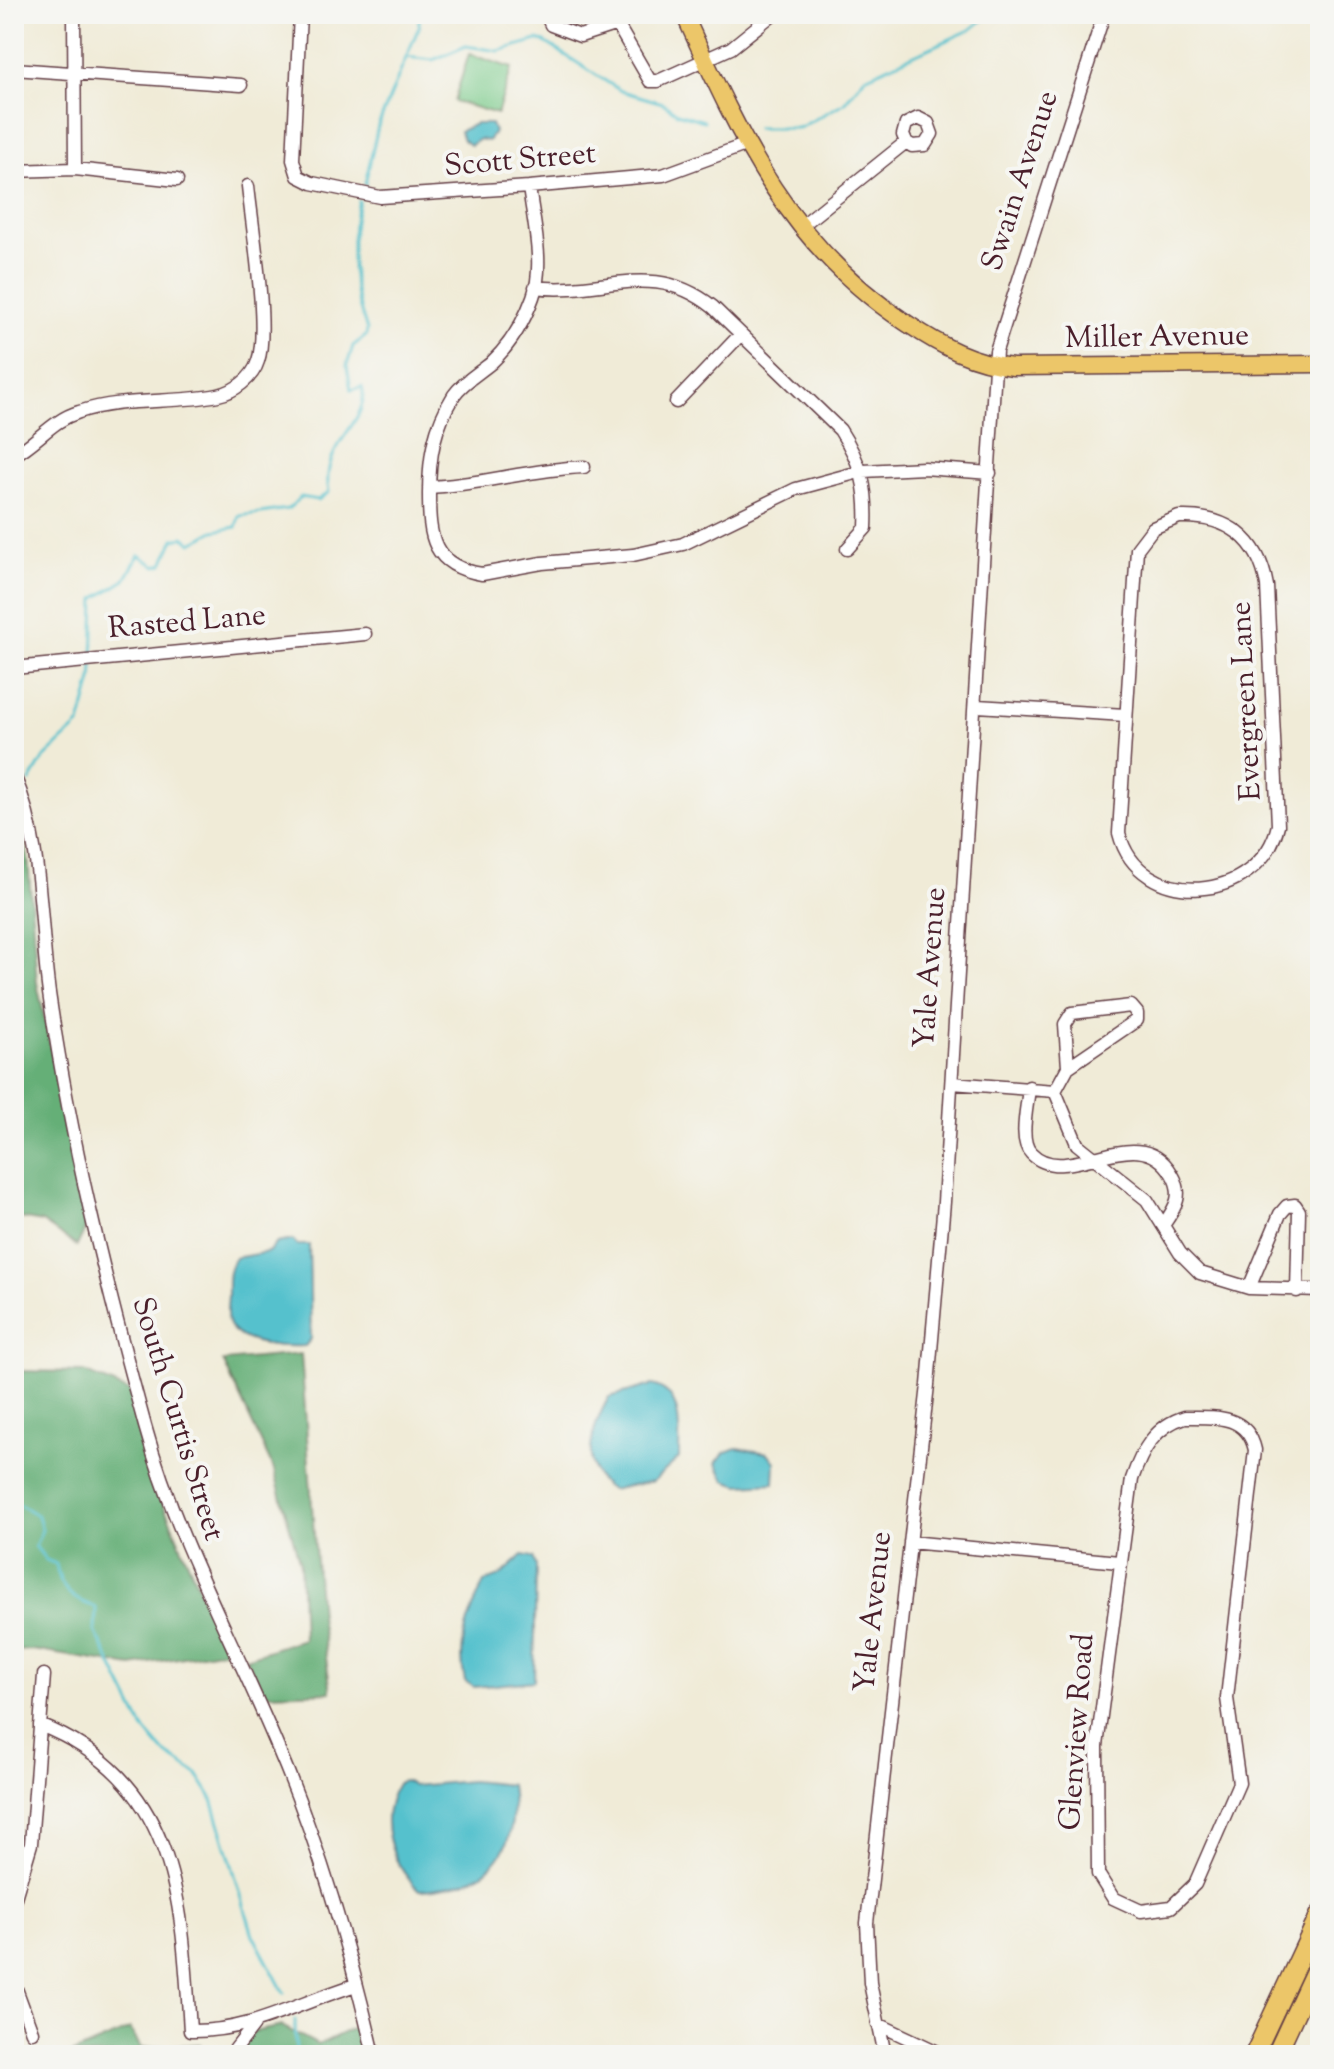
<svg xmlns="http://www.w3.org/2000/svg" width="1334" height="2069" viewBox="0 0 1334 2069" font-family="'Sorts Mill Goudy',serif">
<rect width="100%" height="100%" fill="#f6f6f2"/>
<filter id="ink" filterUnits="userSpaceOnUse"><feTurbulence type="fractalNoise" baseFrequency=".0125" numOctaves="2"/><feDisplacementMap in="SourceGraphic" scale="16" xChannelSelector="R" yChannelSelector="G"/><feConvolveMatrix kernelMatrix="1 2 1 2 8 2 1 2 1" color-interpolation-filters="sRGB"/></filter>
<filter id="wash" filterUnits="userSpaceOnUse"><feTurbulence type="fractalNoise" baseFrequency=".006" numOctaves="4" result="noise"/><feDisplacementMap in="SourceGraphic" scale="32" xChannelSelector="R" yChannelSelector="G"/><feGaussianBlur stdDeviation="1.8" result="paint"/><feColorMatrix in="noise" values="0 0 0 0 0 0 0 0 0 0 0 0 0 0 0 0 0 1.4 0 .05"/><feComposite in="paint" operator="in"/></filter>
<g filter="url(#wash)">
<rect width="100%" height="100%" fill="#f0ebd7"/>
<path fill="#7ccb8b" stroke="#63755b" stroke-width="2" d="M469 54 512 68 497 114 454 101Z"/>
<path fill="#65af77" stroke="#586751" stroke-width="2" d="M14 800 28 858 37 983 88 1223 77 1246 42 1222 14 1217Z
M301 1354 320 1616 331 1692 265 1694 245 1658 303 1639 300 1564 274 1470 223 1361Z
M14 1371 84 1372 131 1392 164 1506 225 1650 132 1666 32 1650 14 1651Z
M360 2025 369 2055H239L253 2032 282 2026 318 2045Z
M130 2029 141 2048 200 2044 196 2055H69Z"/>
<path fill="#55c1cd" stroke="#50707c" stroke-width="2" d="M475 124H491L494 132 488 141 479 139 471 145 463 140 460 131Z
M293 1240 297 1245H309L311 1339 305 1346C285 1347 240 1346 229 1325 225 1317 228 1303 228 1294 228 1281 227 1269 235 1258L268 1252 277 1243Z
M652 1385C684 1392 679 1432 679 1458L653 1481 611 1490C577 1469 593 1425 609 1397Z
M737 1448 768 1453 775 1462 774 1483 739 1485 725 1480 716 1463 724 1453Z
M523 1555 533 1557 536 1566 534 1681 474 1687 465 1681C456 1643 469 1617 484 1582L500 1576Z
M405 1781 413 1786 471 1781 511 1785C521 1856 486 1887 419 1890 390 1862 375 1818 399 1782Z"/>
<g fill="none" stroke-linecap="round" stroke-linejoin="round">
<path stroke="#55c1cd" stroke-width="3" d="M406 57 433 60 466 46 499 51 537 40 545 42 621 91 663 103 677 113 704 121
M757 128H799L844 103 865 77 970 30 990 14
M365 184 378 126 418 29 420 14
M93 657 95 599 125 580 139 555 156 566 163 564 174 539 184 537 192 543 214 531 236 527 239 516 288 509 301 497 318 500 329 492C319 443 372 423 362 387L351 390 347 366 353 346 366 336 367 330C351 287 347 246 359 201
M30 781 43 759 80 724 92 680 93 665
M14 1501 38 1516 42 1530 35 1546 46 1560 56 1564C60 1589 71 1600 96 1607L95 1631 143 1728 165 1753 197 1774 211 1796 253 1935 284 1993
M295 2020 296 2055"/>
</g>
</g>
<g filter="url(#ink)">
<g fill="none" stroke-linecap="round" stroke-linejoin="round">
<defs>
<path id="minor" d="M74 14 75 169
M300 14 293 160 298 176 312 183 380 197 529 187 663 175 745 145
M546 14 551 25 580 36 617 24 650 81H658L731 48 773 14
M14 69 241 85
M14 171 75 169 177 180
M529 187C533 220 545 265 533 297 524 322 511 344 491 363 479 373 463 382 454 395 434 427 429 456 429 494 429 537 432 566 482 574L542 563 633 555 683 544 796 489 863 471 924 468 990 473
M800 227 906 142 912 146 925 145 932 134 928 123 918 118 906 124 903 135 906 142
M535 287C603 296 651 258 713 307L840 430C862 464 868 489 866 528L847 549
M676 402 741 334
M14 455C38 442 52 420 79 412 124 397 172 404 218 395 234 392 253 378 258 361 269 329 252 225 248 186
M429 487C482 485 529 469 584 467
M1179 517C1227 515 1259 538 1267 586L1278 825C1260 904 1139 913 1119 833L1137 549 1153 528Z
M14 668 365 634
M977 706 1125 715
M14 775C43 843 39 921 49 993 70 1139 106 1284 145 1426 176 1539 233 1640 278 1748 320 1846 350 1951 374 2055
M952 1083 1055 1091 1077 1144 1147 1200 1180 1253 1200 1273 1249 1288 1320 1290
M1029 1087C1028 1105 1018 1140 1031 1153 1067 1191 1138 1116 1172 1174 1184 1194 1176 1207 1164 1224
M1055 1091 1068 1067 1137 1020V1013L1131 1006 1072 1013 1065 1024 1068 1067
M1249 1288 1280 1214 1287 1206 1295 1205 1299 1211 1297 1291
M1185 1417C1215 1417 1247 1414 1255 1450L1227 1698 1239 1783 1195 1884 1171 1907 1141 1911 1113 1898 1098 1874 1097 1746 1132 1479C1142 1450 1155 1426 1185 1417Z
M910 1542 1119 1562
M40 1725C179 1781 182 1902 190 2031 252 2032 297 2003 356 1985
M14 1901 31 1844 44 1675
M14 1983 32 2032
M878 2024 944 2055
M231 2055 254 2025
M885 2055 870 1983 867 1923 928 1385 944 1202 996 351 1104 14"/>
<path id="major" d="M684 14C740 137 789 247 908 324 941 346 973 363 1013 367L1320 364"/>
<path id="highway" d="M1254 2055 1320 1914
M1276 2055 1320 1960"/>
</defs>
<use href="#minor" stroke="#633e45" stroke-width="15"/>
<use href="#major" stroke="#633e45" stroke-width="19"/>
<use href="#highway" stroke="#633e45" stroke-width="21"/>
<use href="#minor" stroke="#fff" stroke-width="12"/>
<use href="#major" stroke="#ecc669" stroke-width="16"/>
<use href="#highway" stroke="#ecc669" stroke-width="18"/>
</g>
</g>
<g text-anchor="middle" dominant-baseline="central" stroke-width="8" stroke-linejoin="round" paint-order="stroke">
<g font-size="30" fill="#4a1f2b" stroke="#f6f6f2">
<text transform="translate(520 161) rotate(-5)">Scott Street</text>
<text transform="translate(1021 181) rotate(-72)">Swain Avenue</text>
<text transform="translate(1157 338) rotate(-1)">Miller Avenue</text>
<text transform="translate(187 623) rotate(-5)">Rasted Lane</text>
<text transform="translate(1247 701) rotate(-93)">Evergreen Lane</text>
<text transform="translate(931 968) rotate(-86)">Yale Avenue</text>
<text transform="translate(177 1419) rotate(73)">South Curtis Street</text>
<text transform="translate(874 1612) rotate(-84)">Yale Avenue</text>
<text transform="translate(1078 1732) rotate(-86)">Glenview Road</text>
</g>
</g>
<rect width="1334" height="2069" fill="none" stroke="#f6f6f2" stroke-width="48"/>
</svg>
